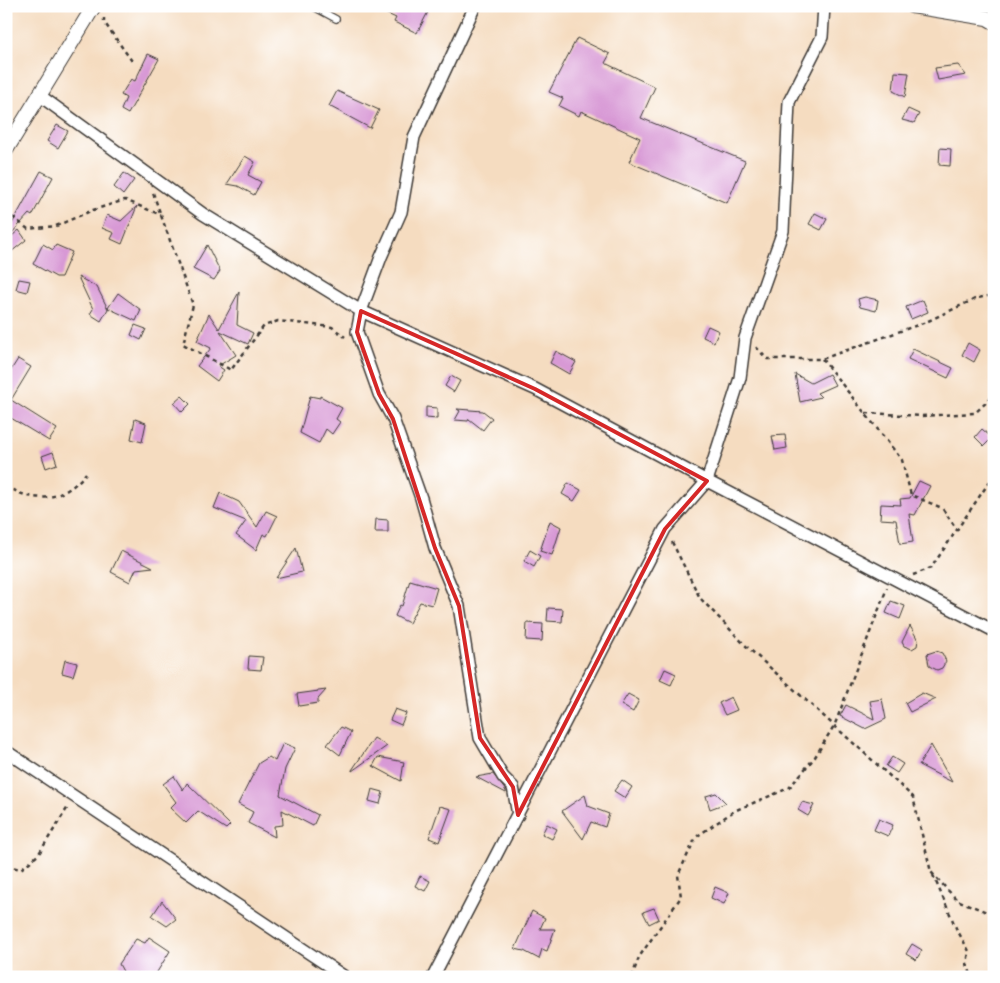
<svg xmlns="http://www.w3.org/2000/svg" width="1000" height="983" viewBox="0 0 1000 983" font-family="'Architects Daughter',sans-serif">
<rect width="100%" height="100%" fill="#fff"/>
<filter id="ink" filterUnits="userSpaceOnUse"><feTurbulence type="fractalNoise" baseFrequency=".02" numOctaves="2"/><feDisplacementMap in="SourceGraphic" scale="10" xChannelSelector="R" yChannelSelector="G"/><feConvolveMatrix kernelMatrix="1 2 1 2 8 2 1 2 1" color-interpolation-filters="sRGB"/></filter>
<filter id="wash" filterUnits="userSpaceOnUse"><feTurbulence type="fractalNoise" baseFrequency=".0096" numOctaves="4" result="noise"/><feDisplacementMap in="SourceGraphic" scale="20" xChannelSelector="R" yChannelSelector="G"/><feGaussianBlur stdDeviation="1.12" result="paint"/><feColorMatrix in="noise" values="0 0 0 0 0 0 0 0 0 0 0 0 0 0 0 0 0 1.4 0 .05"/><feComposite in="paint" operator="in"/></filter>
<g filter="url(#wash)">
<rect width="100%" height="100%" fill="#f5dcc0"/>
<g id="blocks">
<path fill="#d899d5" d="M370 6H416L428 12 417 33 394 22 396 18Z
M577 38 610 54 605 63 655 87 641 118 745 161 727 203 629 162 640 138 581 111 579 116 559 106 563 98 549 92Z
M148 54 159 59 128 114 121 110 126 98 121 95 131 79 135 81Z
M958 65 966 75 938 80 935 68Z
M895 72 909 73 905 97 893 91Z
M337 91 379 110 370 128 329 106Z
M908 109 919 114 914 123 902 120Z
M57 125 68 131 58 148 47 141Z
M940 148 951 149 950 166 939 165Z
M245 156 255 162 248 175 261 182 254 195 238 186 227 184Z
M41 171 53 177 32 216 29 214 11 234 8 231Z
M124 173 134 180 123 195 114 187Z
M137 206 122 244 111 239 114 233 102 228 107 215 121 221Z
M815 213 827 219 821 230 809 224Z
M19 230 26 240 6 256V241Z
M43 244 53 250 56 245 72 252 61 277H56L33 264Z
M207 245 220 271 214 280 193 269Z
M78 277 97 287 108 309 101 321 90 314 93 309Z
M19 279 30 281 27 292 16 289Z
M239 292 237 325 253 333 248 344 220 331 236 355 218 366 224 370 217 381 197 366 211 348 197 341 209 314 219 329Z
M118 293 141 310 136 321 108 308Z
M865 297 878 300 876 311 860 307 858 299Z
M923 300 928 312 911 319 906 307Z
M135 325 146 329 141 340 131 335Z
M708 326 719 331 714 342 703 337Z
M968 343 980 350 974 362 962 355Z
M913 349 953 368 948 378 908 359Z
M556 351 576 362 569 374 550 363Z
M18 359 31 367 11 400 57 429 49 441 6 415V378Z
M795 374 811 383 829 374 835 385 817 393 821 397 800 402Z
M451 376 460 381 454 392 445 386Z
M182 396 190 404 182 412 174 403Z
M310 396 320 398V396L342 408 336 419 340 422 332 434 326 429 319 443 300 433Z
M426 407 437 408V419L426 418Z
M457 409 483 411 492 418 483 430 469 419 468 421 455 420 460 411Z
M135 419 146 423 142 442 131 439Z
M982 429 992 438 984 446 975 437Z
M785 435 787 448 775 450 772 436Z
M53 452 57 464 46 468 42 456Z
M919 481 930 486 915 515 909 514 913 542 900 544 896 520 880 519 881 504 901 505 900 499 910 498Z
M568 483 581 490 574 501 562 494Z
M220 493 239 502 257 527 266 511 277 516 267 536 263 534 256 550 236 535 246 521 214 508Z
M376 519 388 520V532H375Z
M550 521 561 527 552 555 540 551Z
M296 548 302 572 276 578Z
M530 550 540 556 534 567 524 561Z
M121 551 153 567 136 569 130 582 111 572Z
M410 580 437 588 432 605 420 602 409 623 395 616 400 605 402 606Z
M891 601 905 606 900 619 886 613Z
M548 608 563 609 562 622 547 621Z
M527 623 543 624 542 641 526 640Z
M910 626 918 640 917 646 912 649 904 646 902 642Z
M936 651 942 653 946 661 942 668 937 670 929 666 927 654Z
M249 656 263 657 261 670 248 669Z
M65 660 77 663 73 676 62 673Z
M665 669 676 674 671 685 660 680Z
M326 690 318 699V703L299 706 297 694Z
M922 693 936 699 910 712 905 703Z
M628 694 639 700 633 712 621 705Z
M731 697 737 710 725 715 719 703Z
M882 699 886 719 865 729 840 716 846 705 874 719 870 701Z
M395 709 406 713 401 725 390 720Z
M341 727 351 732 340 755 327 745Z
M374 738 387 746 352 771V770Z
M283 743 295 748 285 769 280 795 318 815 313 826 282 810 283 825 274 826 275 837 248 823 253 812 238 804 259 763 269 757 275 761Z
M931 745 952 782 919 765Z
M378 757 404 762 401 781 373 766Z
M892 757 903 764 897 773 886 766Z
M493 774 506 791V793L476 777Z
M174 776 183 790 187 783 230 825 226 829 198 811 186 823 170 808 176 802 163 784Z
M622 780 632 787 625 798 614 791Z
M372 789 383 792 380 804 369 801Z
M716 793 726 803 710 809 706 796Z
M585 795 588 806 609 814 605 827 591 822 583 839 562 811Z
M802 802 814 805 808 816 798 810Z
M440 806 451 809 439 842 429 838Z
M879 819 893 825 888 836 874 830Z
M547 824 557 829 552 839 542 834Z
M420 876 430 881 425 891 415 886Z
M715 887 729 893 724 904 711 898Z
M162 901 176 919 167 926 152 916Z
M654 908 659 919 649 924 643 912Z
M532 911 545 918 540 929H555L547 951 542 949 539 959 524 951 515 949Z
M149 937 170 951 154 977H141L138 973 126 977 119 964 136 939 145 943Z
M912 944 922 950 916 960 906 954Z"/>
</g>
</g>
<g filter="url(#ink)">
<use href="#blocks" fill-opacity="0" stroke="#3d3935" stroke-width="1"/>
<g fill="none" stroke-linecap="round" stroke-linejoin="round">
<defs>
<path id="service" d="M312 6 336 19"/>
<path id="minor" d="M475 6 414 137 401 212 381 257 361 311 357 332 379 394 393 419 421 498 435 548 459 606 480 738 503 777 513 787 518 815
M824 6 822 37 789 102 783 231 745 338 740 378 707 481 994 631
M39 95 203 214 361 311 535 389 707 481 665 529 433 977
M6 751 345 977"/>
<path id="tertiary" d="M912 6 987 18 994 22
M6 150 94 6"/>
</defs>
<use href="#service" stroke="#3d3935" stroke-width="8"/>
<use href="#minor" stroke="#3d3935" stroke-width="14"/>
<use href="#tertiary" stroke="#3d3935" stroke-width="16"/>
<path stroke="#3d3935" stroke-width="2.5" stroke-dasharray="4 4" stroke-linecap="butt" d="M104 18V22L134 64
M153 193 193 305 183 344 231 370 264 326 278 321 332 327 345 337
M6 212 28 229 56 226 93 210 125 200 161 215
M756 347 767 359H822L926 322 977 298 994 295
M822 359 902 460 911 495 942 508 958 531
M866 413 922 416 975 413 994 395
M6 485C35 506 65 500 86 473
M672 542 700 598 745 645 913 797 931 872 957 900 994 915
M913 575 931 568 994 475
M6 866 21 869 38 855 68 807
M933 875 956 928 969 951 967 964 972 977
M632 977 639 957 681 897 678 875 696 837 734 811 789 788 815 757 835 724 887 588"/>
<use href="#service" stroke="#fff" stroke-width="5.5"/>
<use href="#minor" stroke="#fff" stroke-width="11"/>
<use href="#tertiary" stroke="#fff" stroke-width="14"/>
</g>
</g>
<path fill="none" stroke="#d62828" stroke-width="4" stroke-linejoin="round" d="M361 311 535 389 707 481 665 529 518 815 513 787 480 738 459 606 435 548 393 419 379 394 357 332Z"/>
<rect width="1000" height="983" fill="none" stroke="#fff" stroke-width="25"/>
</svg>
